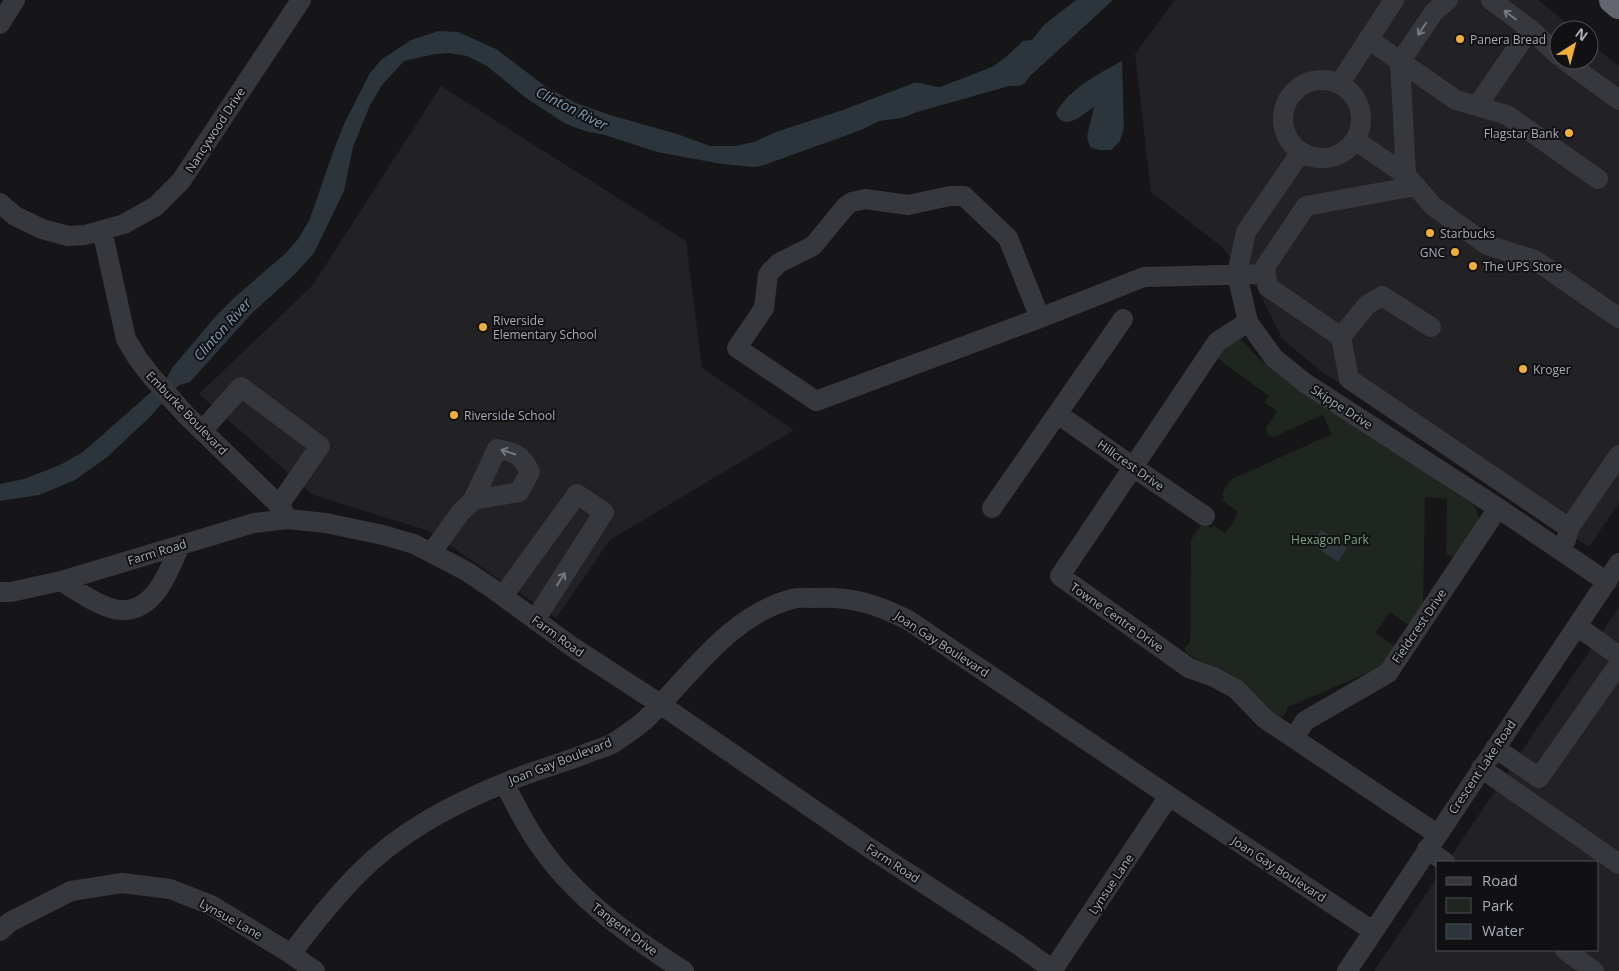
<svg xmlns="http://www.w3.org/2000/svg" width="1619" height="971" viewBox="0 0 1619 971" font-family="'Open Sans',sans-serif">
<rect width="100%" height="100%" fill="#161618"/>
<path fill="#222225" d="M1175 0H1538L1575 30H1559V60H1589V42L1619 66V503L1589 547 1322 372 1282 339 1259 291 1222 247 1151 192 1135 54Z
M441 86 686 241 702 368 794 430 610 540 556 618 429 531 313 495 199 394 312 286Z
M1619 607V971H1374L1438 876V950H1598V862H1447Z"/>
<path fill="#1e261f" d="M1240 338 1258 358 1279 374 1471 503 1476 508 1479 519 1454 557 1447 555 1446 551 1447 499 1425 497 1423 607 1410 626 1390 612 1375 633 1396 647 1380 670H1374L1288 707 1285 714 1281 717C1263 713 1249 687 1234 676 1220 666 1194 661 1185 651V647L1190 643 1191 540 1202 523 1212 528 1213 525 1225 533 1233 523 1238 512 1222 500 1224 496 1222 494C1226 487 1231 476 1239 476L1332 434 1323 415 1273 437 1268 435 1266 428 1277 411 1265 403 1269 396 1216 357 1223 347Z"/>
<path fill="#2c353c" d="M1076 0H1113L1030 76C1022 88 1022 85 1009 86L917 112 902 118 879 121 861 130 761 166 753 167 722 164 657 152 605 135 585 131 566 124 526 98 487 66 467 56 449 53 435 54 404 61 382 85 370 105 353 147 344 191 314 253 293 276 252 313 190 382 180 385 174 389 150 417 106 458 75 480 39 495 0 501V484L24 479 60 465 83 452 166 379 172 368 216 316 235 297 286 253 298 239 309 221 336 144 345 122 370 73 381 60 411 40 439 31 458 32 496 49 545 86 576 103 610 115 677 134 710 146H735L754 142 776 132 843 110 914 83C923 82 930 87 940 87L992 67 1006 57 1023 41 1032 40 1044 25Z
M1122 61 1124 128 1120 141 1111 150H1099L1090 147 1087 137 1094 107C1083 114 1064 133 1056 113 1069 89 1098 74 1122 61Z
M1321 530 1347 548 1338 562 1312 544Z"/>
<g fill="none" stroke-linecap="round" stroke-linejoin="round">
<path stroke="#37383d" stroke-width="20" d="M1491 0 1530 29 1559 56
M0 24 15 0
M1368 39 1456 100 1507 115 1598 179
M1564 60 1619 100
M1283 119a39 39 0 1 1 78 0a39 39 0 1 1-78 0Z
M1340 83 1394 0
M1477 106 1530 29
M1355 140 1406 175 1433 206 1487 245 1535 260 1619 318
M1301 152 1246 232 1237 274 1248 322 1274 358 1305 383 1498 508 1607 582
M1406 175 1400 62 1434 12 1448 0
M1416 186 1306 206 1265 267 1268 287 1341 337 1349 379 1569 528
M0 203 15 216 42 229 68 236 85 235 124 224 156 206 181 181 301 0
M102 230 126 339 138 359 152 377 186 415 279 505 288 519
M1040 318 1008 238 964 196H950L908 205 865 199 852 202 846 206 813 246 779 263 770 272 768 275 764 308 737 348 816 401 1040 318 1144 277 1266 274
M1248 322 1217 342 1060 576 1189 668 1214 677 1236 689 1265 719 1437 834
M1341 337 1367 305 1382 296 1431 327
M1058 414 1133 467 1205 516
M202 431 241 387 320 446 279 505
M992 508 1123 319
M1566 540 1569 528 1619 455
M432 552 460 513 473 500 497 449C515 452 522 455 530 472L519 492 473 500
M61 581C76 590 105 611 123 610 156 610 169 570 180 545
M0 592H11L61 581 254 523 288 519 326 523 383 535 414 544 466 571 493 589 571 646 660 704 871 849 1017 944 1053 970
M503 596 577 494 604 512 535 620
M1577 626 1619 656
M1294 738 1305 721 1388 673 1498 508
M1495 748 1539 778 1619 664
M1481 768 1619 864
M504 783C516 805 527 829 542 849 579 901 631 937 684 971
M1427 849 1445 862
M0 931 10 922 71 891 122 883 170 889 211 905 291 954 315 971
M1565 950 1594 971
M291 954C312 926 334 898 359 873 400 831 454 803 509 781 535 770 564 763 590 752 598 749 608 747 615 742 625 735 636 728 645 720 690 677 728 616 792 599 799 597 807 598 814 598 851 596 876 604 908 620L1169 796 1373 931
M1052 971 1169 796
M1347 971 1619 563"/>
<path stroke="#63666e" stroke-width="28" d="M1613 0 1619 5"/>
</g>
<defs><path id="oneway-shaft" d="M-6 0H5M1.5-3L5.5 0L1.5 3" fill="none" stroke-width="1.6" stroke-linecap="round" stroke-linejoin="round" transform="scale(1.25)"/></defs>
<g stroke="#757881">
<use href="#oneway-shaft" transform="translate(1510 15) rotate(-143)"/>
<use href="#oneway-shaft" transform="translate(1422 29) rotate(124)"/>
<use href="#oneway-shaft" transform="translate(508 452) rotate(-162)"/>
<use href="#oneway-shaft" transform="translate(561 579) rotate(-58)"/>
</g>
<g fill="#f2b134" stroke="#111113" stroke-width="2">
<circle cx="1460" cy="39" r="5"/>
<circle cx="1569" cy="133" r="5"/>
<circle cx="1430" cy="233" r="5"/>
<circle cx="1455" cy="252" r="5"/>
<circle cx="1473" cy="266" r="5"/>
<circle cx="483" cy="327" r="5"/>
<circle cx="1523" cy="369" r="5"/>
<circle cx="454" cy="415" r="5"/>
</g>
<g text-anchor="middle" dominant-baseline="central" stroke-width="4" stroke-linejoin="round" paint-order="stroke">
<g font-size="12" fill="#a8adb8" stroke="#111113" text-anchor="start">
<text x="1470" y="39">Panera Bread</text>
<text x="1559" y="133" text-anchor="end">Flagstar Bank</text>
<text x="1440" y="233">Starbucks</text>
<text x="1445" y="252" text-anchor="end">GNC</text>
<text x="1483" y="266">The UPS Store</text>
<text x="493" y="320">Riverside<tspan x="493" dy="14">Elementary School</tspan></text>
<text x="1533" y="369">Kroger</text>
<text x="464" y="415">Riverside School</text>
</g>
<g font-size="12" fill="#a8adb8" stroke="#111113">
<text transform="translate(215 130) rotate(-57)">Nancywood Drive</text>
<text transform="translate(1342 407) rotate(33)">Skippe Drive</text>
<text transform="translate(187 413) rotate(46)">Emburke Boulevard</text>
<text transform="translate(1131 465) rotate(35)">Hillcrest Drive</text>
<text transform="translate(157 552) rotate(-17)">Farm Road</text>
<text transform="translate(1117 617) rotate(35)">Towne Centre Drive</text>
<text transform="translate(1419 626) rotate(-56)">Fieldcrest Drive</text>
<text transform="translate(558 636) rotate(36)">Farm Road</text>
<text transform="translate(942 644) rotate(33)">Joan Gay Boulevard</text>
<text transform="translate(560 761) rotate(-21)">Joan Gay Boulevard</text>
<text transform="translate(1482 767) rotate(-56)">Crescent Lake Road</text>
<text transform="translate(893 863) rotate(33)">Farm Road</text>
<text transform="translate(1279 869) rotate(33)">Joan Gay Boulevard</text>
<text transform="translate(1111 884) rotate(-56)">Lynsue Lane</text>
<text transform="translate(231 919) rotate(29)">Lynsue Lane</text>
<text transform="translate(625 929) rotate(37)">Tangent Drive</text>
</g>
<g font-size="12" fill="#7fa381" stroke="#111113">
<text x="1330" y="539">Hexagon Park</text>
</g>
<g font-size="14" font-style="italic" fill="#7f9bb3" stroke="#111113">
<text transform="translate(572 108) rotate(27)">Clinton River</text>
<text transform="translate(222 329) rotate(-48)">Clinton River</text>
</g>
</g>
<rect x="1436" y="861" width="162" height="90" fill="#111113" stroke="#4d4f55"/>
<rect x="1446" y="877" width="25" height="8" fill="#37383d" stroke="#4d4f55"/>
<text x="1482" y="886" font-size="15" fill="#a8adb8">Road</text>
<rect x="1446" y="898" width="25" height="15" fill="#1e261f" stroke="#4d4f55"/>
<text x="1482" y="911" font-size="15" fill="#a8adb8">Park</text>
<rect x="1446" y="924" width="25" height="15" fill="#2c353c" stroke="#4d4f55"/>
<text x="1482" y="936" font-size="15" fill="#a8adb8">Water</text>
<g transform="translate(1574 45) rotate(36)"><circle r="24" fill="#111113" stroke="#4d4f55"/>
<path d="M0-4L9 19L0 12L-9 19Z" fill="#f2b134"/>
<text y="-8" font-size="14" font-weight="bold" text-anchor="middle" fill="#a8adb8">N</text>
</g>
</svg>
